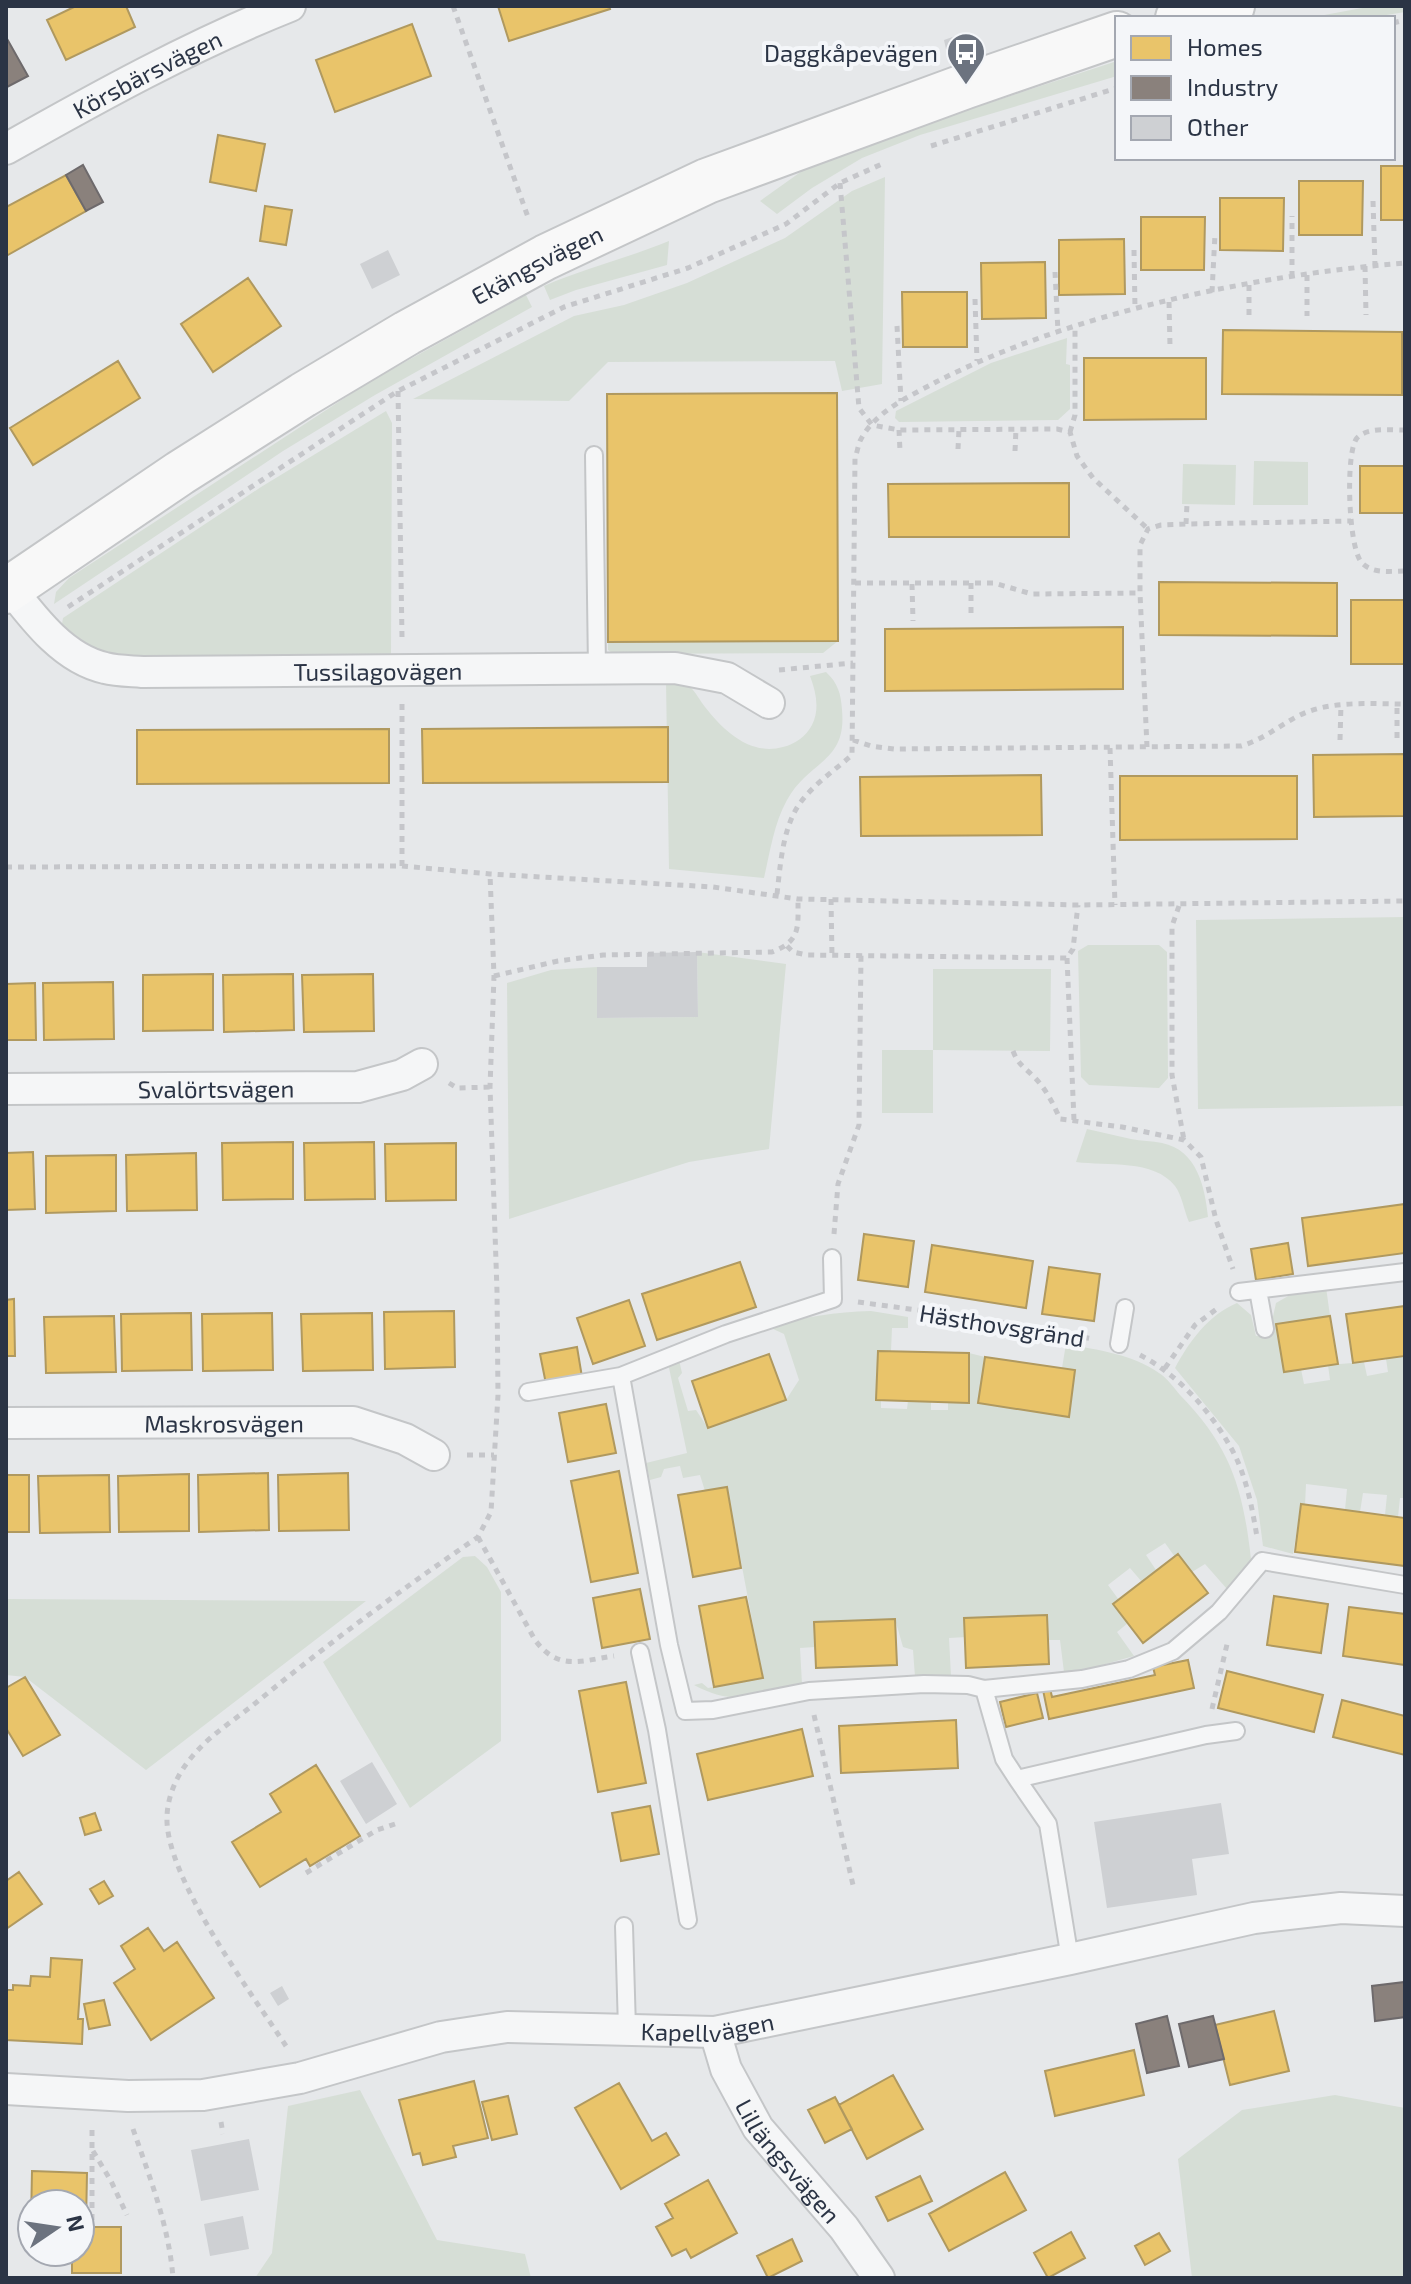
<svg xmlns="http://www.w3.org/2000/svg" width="1411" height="2284" viewBox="0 0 1411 2284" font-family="'Exo 2',sans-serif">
<rect width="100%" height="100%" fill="#e6e8ea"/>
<path fill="#d6ded6" d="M1373 6H1405V12L1368 18H1308Z
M1117 61V76L920 135 862 158 812 188 777 214 760 201 802 171 842 151Z
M885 177 882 384 842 391 835 361 608 362 569 401 413 399 574 316 624 305 687 283 785 238 852 191Z
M669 241 667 265 576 290 550 300 544 286C585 268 628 258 669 241Z
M526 295 532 307 375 395 283 451 54 604 56 592 69 578 369 382Z
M1067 338 1066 364 1070 365V409L1058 420 899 422 895 418 896 411 991 363Z
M386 411 392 423 391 656H127C97 653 84 643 62 624L63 618 261 487Z
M1254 461 1308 462V505H1253Z
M1183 464 1236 465 1235 505 1182 504Z
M838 641 823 653 614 654 608 650V642Z
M826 672C838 683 841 694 842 710 847 763 809 760 787 800 774 823 770 852 764 878L669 869 666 681C674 682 684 682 690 687 696 692 700 701 705 707 724 731 750 756 783 747 796 744 806 736 812 725 820 709 816 692 810 676Z
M1405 917V1106L1198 1109 1196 920Z
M1088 945H1159L1167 952 1168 1078 1159 1088 1089 1085 1081 1077 1078 951Z
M697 952 786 964 769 1149 689 1162 509 1219 507 983 551 970 597 967V1018L698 1017Z
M933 969H1051L1050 1051 933 1050V1113H882V1050H933Z
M1087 1129C1102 1132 1116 1136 1131 1139 1141 1141 1152 1141 1162 1143 1197 1150 1205 1187 1208 1217L1189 1222C1184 1211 1182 1195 1175 1186 1154 1159 1107 1166 1076 1162Z
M1326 1287 1330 1316 1276 1324 1284 1372 1301 1369 1304 1384 1330 1380 1328 1365 1364 1362 1367 1376 1388 1372 1386 1359 1405 1356V1498H1400L1398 1517 1385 1515 1387 1495 1363 1493 1360 1512 1345 1510 1347 1489 1306 1484 1305 1505H1301L1293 1554 1263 1546 1257 1500 1239 1446 1175 1368C1189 1342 1208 1315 1237 1303L1251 1315 1256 1336 1273 1333 1272 1321 1276 1303 1297 1291Z
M871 1311 908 1317V1328H892L891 1351 878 1352 876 1399 881 1400V1408L907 1409 908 1401 931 1402V1410H948V1403H969V1353L985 1357 979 1403 1068 1416 1075 1370 1062 1368 1066 1344C1098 1350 1132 1354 1159 1373 1167 1378 1174 1388 1180 1395 1231 1447 1243 1489 1251 1559L1227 1589 1205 1564 1192 1572 1178 1554 1175 1557 1165 1543 1146 1555 1156 1570 1142 1582 1130 1568 1108 1585 1119 1600 1113 1604 1128 1623 1117 1632 1134 1656 1095 1667 1064 1672 1060 1640H1048L1047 1615 966 1637 949 1638 951 1676 915 1677 913 1650 903 1647 895 1619 815 1622V1647L800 1648 802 1684C758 1694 737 1708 694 1685L702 1683 708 1688 763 1678 727 1487 705 1491 700 1475 683 1478 680 1466 664 1469 661 1477 650 1480 646 1463 687 1453 668 1363 679 1360 682 1373 678 1378 688 1411 696 1410 708 1428 786 1400 799 1380 784 1334 771 1328C805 1316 835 1312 871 1311Z
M475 1556 487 1567 501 1592V1741L410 1808 323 1662 463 1557Z
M6 1599 366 1601 146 1770 25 1677 6 1675Z
M360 2090 437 2240 525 2254 531 2278H255L272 2253 288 2106Z
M1335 2095 1405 2108V2278H1192L1178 2159 1242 2110Z"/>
<path fill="#e9c46a" stroke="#b0995f" stroke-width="2" d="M76 6H126L135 27 66 60 47 20Z
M498 6H609L610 9 509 41Z
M412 24 431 76 335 112 316 60Z
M218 135 265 144 256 191 210 182Z
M1381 166H1405V220H1381Z
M66 175 86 211 6 256V207Z
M1299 181H1363L1362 235H1299Z
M1220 198H1284L1283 251 1220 250Z
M265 206 292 210 286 245 260 241Z
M1141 217H1205L1204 270H1141Z
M1124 239 1125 294 1059 295V240Z
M1045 262 1046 318 982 319 981 263Z
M248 278 281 326 213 372 181 324Z
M902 292H967V347H903Z
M1223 330 1402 332V395L1222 394Z
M1084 358H1206V419L1084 420Z
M118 361 140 398 33 465 10 428Z
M837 393 838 641 608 642 607 394Z
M1360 466H1405V513H1360Z
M1069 483V537H889L888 484Z
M1159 582 1337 583V636L1159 635Z
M1351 600H1405V664H1351Z
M1123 627V689L885 691V629Z
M668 727V782L423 783 422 729Z
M389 729V783L137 784V730Z
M1405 754V816L1314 817 1313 755Z
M1041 775 1042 835 861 836 860 777Z
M1120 776H1297V839L1120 840Z
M213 974V1030L143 1031V975Z
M293 974 294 1030 224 1032 223 975Z
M373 974 374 1031 304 1032 302 975Z
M113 982 114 1039 44 1040 43 983Z
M35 983 36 1040H6V984Z
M293 1142V1199L223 1200 222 1143Z
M374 1142 375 1199 305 1200 304 1143Z
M456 1143V1200L386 1201 385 1144Z
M33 1152 35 1209 6 1210V1153Z
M196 1153 197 1210 127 1211 126 1155Z
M116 1155V1211L46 1213V1156Z
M1405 1204V1253L1308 1266 1302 1218Z
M864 1234 914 1241 908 1287 858 1280Z
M1288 1243 1293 1274 1256 1280 1251 1249Z
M932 1245 1033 1261 1026 1308 925 1292Z
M740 1262 756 1307 657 1340 642 1294Z
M1049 1267 1100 1274 1094 1321 1042 1314Z
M14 1299 15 1356H6V1300Z
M629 1300 645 1346 593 1364 577 1318Z
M1405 1306V1356L1353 1363 1346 1314Z
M454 1311 455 1367 385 1369 384 1312Z
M191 1313 192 1370 122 1371 121 1314Z
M272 1313 273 1370 203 1371 202 1314Z
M372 1313 373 1370 303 1371 301 1314Z
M114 1316 116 1372 46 1373 44 1317Z
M1330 1316 1338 1364 1284 1372 1276 1324Z
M577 1347 582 1377 546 1384 540 1354Z
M878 1351 969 1353V1403L876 1400Z
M769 1354 786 1400 708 1428 692 1381Z
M985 1357 1075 1370 1069 1417 978 1403Z
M606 1404 616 1453 568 1462 559 1413Z
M619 1471 638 1573 591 1582 571 1481Z
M268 1473 269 1530 199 1532 198 1475Z
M348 1473 349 1530 279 1531 278 1475Z
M189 1474V1531L119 1532 118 1476Z
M6 1475H29V1532H6Z
M109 1475 110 1532 40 1533 38 1476Z
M727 1487 741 1568 693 1577 678 1495Z
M1301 1504 1405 1518V1566L1295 1552Z
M1178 1554 1208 1593 1143 1643 1113 1604Z
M640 1589 650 1639 602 1648 593 1598Z
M1274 1596 1328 1604 1321 1653 1267 1645Z
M746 1597 763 1678 714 1687 699 1606Z
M1349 1607 1405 1614V1665L1343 1656Z
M1047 1615 1049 1664 966 1668 964 1618Z
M895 1619 897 1665 816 1668 814 1622Z
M1188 1660 1194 1688 1049 1719 1043 1690 1050 1688 1052 1697 1155 1675 1153 1667Z
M1227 1671 1323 1695 1314 1732 1218 1708Z
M25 1677 60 1735 23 1756 6 1728V1688Z
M626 1682 646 1783 598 1792 579 1691Z
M1037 1693 1043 1718 1006 1727 1000 1702Z
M1342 1700 1405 1716V1755L1333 1737Z
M956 1720 958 1768 841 1773 839 1726Z
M802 1729 813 1776 708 1800 697 1754Z
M316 1765 360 1836 310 1866 306 1859 260 1887 232 1842 281 1812 270 1794Z
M650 1806 659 1854 621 1861 612 1813Z
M95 1813 101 1830 85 1835 80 1818Z
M19 1872 42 1904 6 1929V1881Z
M104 1881 113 1896 99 1904 90 1889Z
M148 1928 164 1951 177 1942 214 1998 151 2040 114 1983 135 1969 121 1946Z
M51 1958 82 1960 78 2019H83L82 2044 6 2040V1990H13V1985L30 1986 31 1976 50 1977Z
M104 2000 110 2025 89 2029 84 2004Z
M1274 2011 1289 2071 1230 2085 1215 2025Z
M1134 2050 1144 2095 1055 2116 1045 2071Z
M893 2075 923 2129 867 2159 839 2105Z
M474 2081 488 2138 453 2146 456 2157 423 2165 420 2153 413 2155 399 2100Z
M619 2083 652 2141 666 2133 679 2155 621 2189 575 2108Z
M508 2096 517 2134 492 2140 482 2102Z
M835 2097 852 2129 825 2143 808 2110Z
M32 2171 87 2173 86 2224H80V2204H32L31 2222Z
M1005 2172 1026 2210 949 2251 929 2214Z
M920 2176 932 2201 888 2221 876 2197Z
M708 2180 737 2233 691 2258 686 2249 672 2256 656 2227 673 2218 665 2204Z
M80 2227H121V2273H72V2252H80Z
M1071 2232 1085 2258 1048 2278 1034 2253Z
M1159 2233 1170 2251 1145 2265 1135 2246Z
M792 2239 802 2261 768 2278 757 2256Z"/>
<path fill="#8a817c" stroke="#6e6a6c" stroke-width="2" d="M6 37 28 76 7 87 6 84Z
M83 165 103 202 86 211 66 175Z
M1405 1982V2017L1375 2021 1372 1986Z
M1167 2016 1179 2066 1147 2073 1136 2024Z
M1213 2016 1224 2059 1189 2067 1179 2024Z"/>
<path fill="#ced0d3" d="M964 33 967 42 946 49 944 40Z
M388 250 400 275 372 289 360 264Z
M697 952 698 1017 597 1018V967H647V953Z
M372 1762 397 1804 366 1824 340 1781Z
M1221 1803 1229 1854 1192 1859 1197 1895 1107 1908 1094 1822Z
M282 1986 289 1999 278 2006 270 1993Z
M249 2139 259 2190 201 2201 191 2150Z
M243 2216 249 2249 210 2256 204 2224Z"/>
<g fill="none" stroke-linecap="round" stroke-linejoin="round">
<defs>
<path id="lane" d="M594 455 597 668
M832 1258 833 1299 726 1334 621 1376 669 1645 685 1711 713 1710 809 1691 924 1684 968 1685 984 1689 1082 1679 1129 1669 1173 1651 1219 1612 1262 1561 1405 1585
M1258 1290 1265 1329
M1239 1292 1405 1272
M1119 1344 1125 1308
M528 1392 621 1376
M640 1652 657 1730 688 1920
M984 1689 1004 1759 1017 1779
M624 1926 627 2029
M1070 1959 1048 1824 1017 1779 1206 1735 1236 1731"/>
<g id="street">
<path id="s1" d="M6 149C98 97 192 45 290 6"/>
<path id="s2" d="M10 588C34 619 64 659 105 668 117 671 130 671 142 672L675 668 727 678 769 703"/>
<path id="s3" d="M6 1089 358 1087 402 1075 422 1064"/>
<path id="s4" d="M6 1423 353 1422 405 1439 434 1455"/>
<path id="s5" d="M715 2032 726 2069 758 2128 844 2228 879 2278"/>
<path id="s6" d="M6 2089 128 2096 203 2095 300 2078 441 2037 507 2027 715 2032 1070 1959 1254 1918 1341 1908 1405 1911"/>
</g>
<g id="secondary">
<path d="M1178 18 1232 6"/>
<path id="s7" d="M6 591 180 473 303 395 407 333 546 257 707 181 966 86 1117 34"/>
</g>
</defs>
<use href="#lane" stroke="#c4c6c8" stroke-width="20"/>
<use href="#street" stroke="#c4c6c8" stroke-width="34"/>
<use href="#secondary" stroke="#c4c6c8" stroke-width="48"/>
<path stroke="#c5c6ca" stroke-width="5" stroke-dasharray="6 6" stroke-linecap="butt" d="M453 6 529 220
M1393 23 1405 20
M931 146 1117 88
M840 183 859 408 872 425 899 430 1057 429 1070 432 1077 456 1093 478 1148 529
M1373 201 1375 265
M1134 250 1135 309
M1365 266 1366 315
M1055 272 1058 332
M1307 275V316
M1292 277V216
M1249 285V321
M1212 292 1215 234
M975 299 977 361
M1169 302 1170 346
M897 326 901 401
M398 391 402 637
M899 430 900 451
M1405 430C1391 430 1367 427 1357 438 1345 451 1348 553 1363 564 1374 574 1391 571 1405 571
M1070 432 1075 415V327
M958 449 959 429
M1015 451 1016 429
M1186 524 1187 504
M855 583H994L1032 594 1140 593
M971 583V616
M912 584 913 621
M68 607 398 391 564 307 688 268 786 224 840 183 884 163
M779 670 853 663
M1397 738V704
M853 740 871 746 894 749 1241 746C1264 739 1277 727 1298 716 1329 700 1370 704 1405 704
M1340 740 1341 704
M1147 747 1140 593V545L1148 529 1161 525 1186 524 1351 521
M1110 748 1115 905
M402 866V703
M6 867 402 866 490 874 713 887 798 899 1078 905 1405 901
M777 894C780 868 782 837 794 813 806 789 833 772 852 755L855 458C857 453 858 446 860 441 874 412 910 396 936 382 1071 313 1254 275 1405 263
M831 899 832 956
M1179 906 1172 926V1075L1184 1140
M787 946 793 952 807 955 1067 958 1073 949 1078 905
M1067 958 1074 1120
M494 976 558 961 603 955 772 952C801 941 798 927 798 899
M1013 1051C1018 1064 1023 1066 1032 1075 1045 1087 1053 1103 1060 1119L1122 1127 1184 1140 1201 1157 1216 1220 1233 1269
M449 1083 457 1088 490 1087
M834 1234 838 1184 859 1125 861 955
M858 1302 976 1318 1093 1339
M1140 1355C1177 1374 1210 1410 1231 1448 1246 1474 1252 1507 1257 1537
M1165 1368 1195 1325 1218 1308
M467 1455H494
M478 1537 535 1640C558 1671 580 1661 614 1656
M1212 1709 1228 1640
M814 1715 853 1885
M306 1873 377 1830 395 1824
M286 2046C252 1994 164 1876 167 1816 168 1791 181 1768 197 1751 214 1732 239 1717 258 1701 329 1643 402 1589 478 1537L491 1512 498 1395 497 1291 490 1087 494 976 490 874
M221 2122 223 2134
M133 2129C150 2178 169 2226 173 2278
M93 2151 111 2181 127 2215
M92 2220V2127"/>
<use href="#lane" stroke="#f5f6f7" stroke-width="16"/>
<use href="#street" stroke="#f5f6f7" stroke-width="30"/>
<use href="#secondary" stroke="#f8f8f8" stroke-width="44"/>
</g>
<defs>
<symbol id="bus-pin" viewBox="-11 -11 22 30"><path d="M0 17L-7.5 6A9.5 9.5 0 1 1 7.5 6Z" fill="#6c737f" stroke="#f4f6f9"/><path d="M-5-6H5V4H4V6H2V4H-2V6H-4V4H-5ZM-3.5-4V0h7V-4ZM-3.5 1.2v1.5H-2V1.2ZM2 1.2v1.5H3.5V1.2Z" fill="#fff"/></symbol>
</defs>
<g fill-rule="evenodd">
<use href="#bus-pin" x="944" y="30" width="44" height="60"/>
</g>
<g text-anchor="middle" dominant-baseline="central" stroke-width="8" stroke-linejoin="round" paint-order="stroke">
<g font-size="24" fill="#2b3445" stroke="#f4f6f9" text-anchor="end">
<text x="938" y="52">Daggkåpevägen</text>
</g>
<g font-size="24" fill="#2b3445" stroke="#f4f6f9">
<text stroke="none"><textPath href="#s1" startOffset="160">Körsbärsvägen</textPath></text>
<text stroke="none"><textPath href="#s7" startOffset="624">Ekängsvägen</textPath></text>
<text stroke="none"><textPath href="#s2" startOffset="400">Tussilagovägen</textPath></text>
<text stroke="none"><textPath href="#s3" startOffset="210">Svalörtsvägen</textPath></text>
<text transform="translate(1002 1325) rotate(9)">Hästhovsgränd</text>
<text stroke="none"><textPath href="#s4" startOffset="218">Maskrosvägen</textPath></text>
<text stroke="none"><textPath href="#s6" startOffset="710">Kapellvägen</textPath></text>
<text stroke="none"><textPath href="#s5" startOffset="150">Lillängsvägen</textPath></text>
</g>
</g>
<rect width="1411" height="2284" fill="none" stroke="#2b3445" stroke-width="16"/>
<rect x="1115" y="16" width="280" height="144" fill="#f4f6f9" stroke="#a4a8b1" stroke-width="2"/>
<rect x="1131" y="36" width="40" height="24" fill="#e9c46a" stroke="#a4a8b1" stroke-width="2"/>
<text x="1187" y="56" font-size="24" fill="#2b3445">Homes</text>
<rect x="1131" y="76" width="40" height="24" fill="#8a817c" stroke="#a4a8b1" stroke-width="2"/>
<text x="1187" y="96" font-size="24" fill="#2b3445">Industry</text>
<rect x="1131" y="116" width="40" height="24" fill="#ced0d3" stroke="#a4a8b1" stroke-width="2"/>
<text x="1187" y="136" font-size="24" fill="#2b3445">Other</text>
<g transform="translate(56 2228) rotate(77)"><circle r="38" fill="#f4f6f9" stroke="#a4a8b1" stroke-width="2"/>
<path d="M0-6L14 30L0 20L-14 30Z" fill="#6c737f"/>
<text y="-12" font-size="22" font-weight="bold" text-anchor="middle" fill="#2b3445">N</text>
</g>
</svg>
